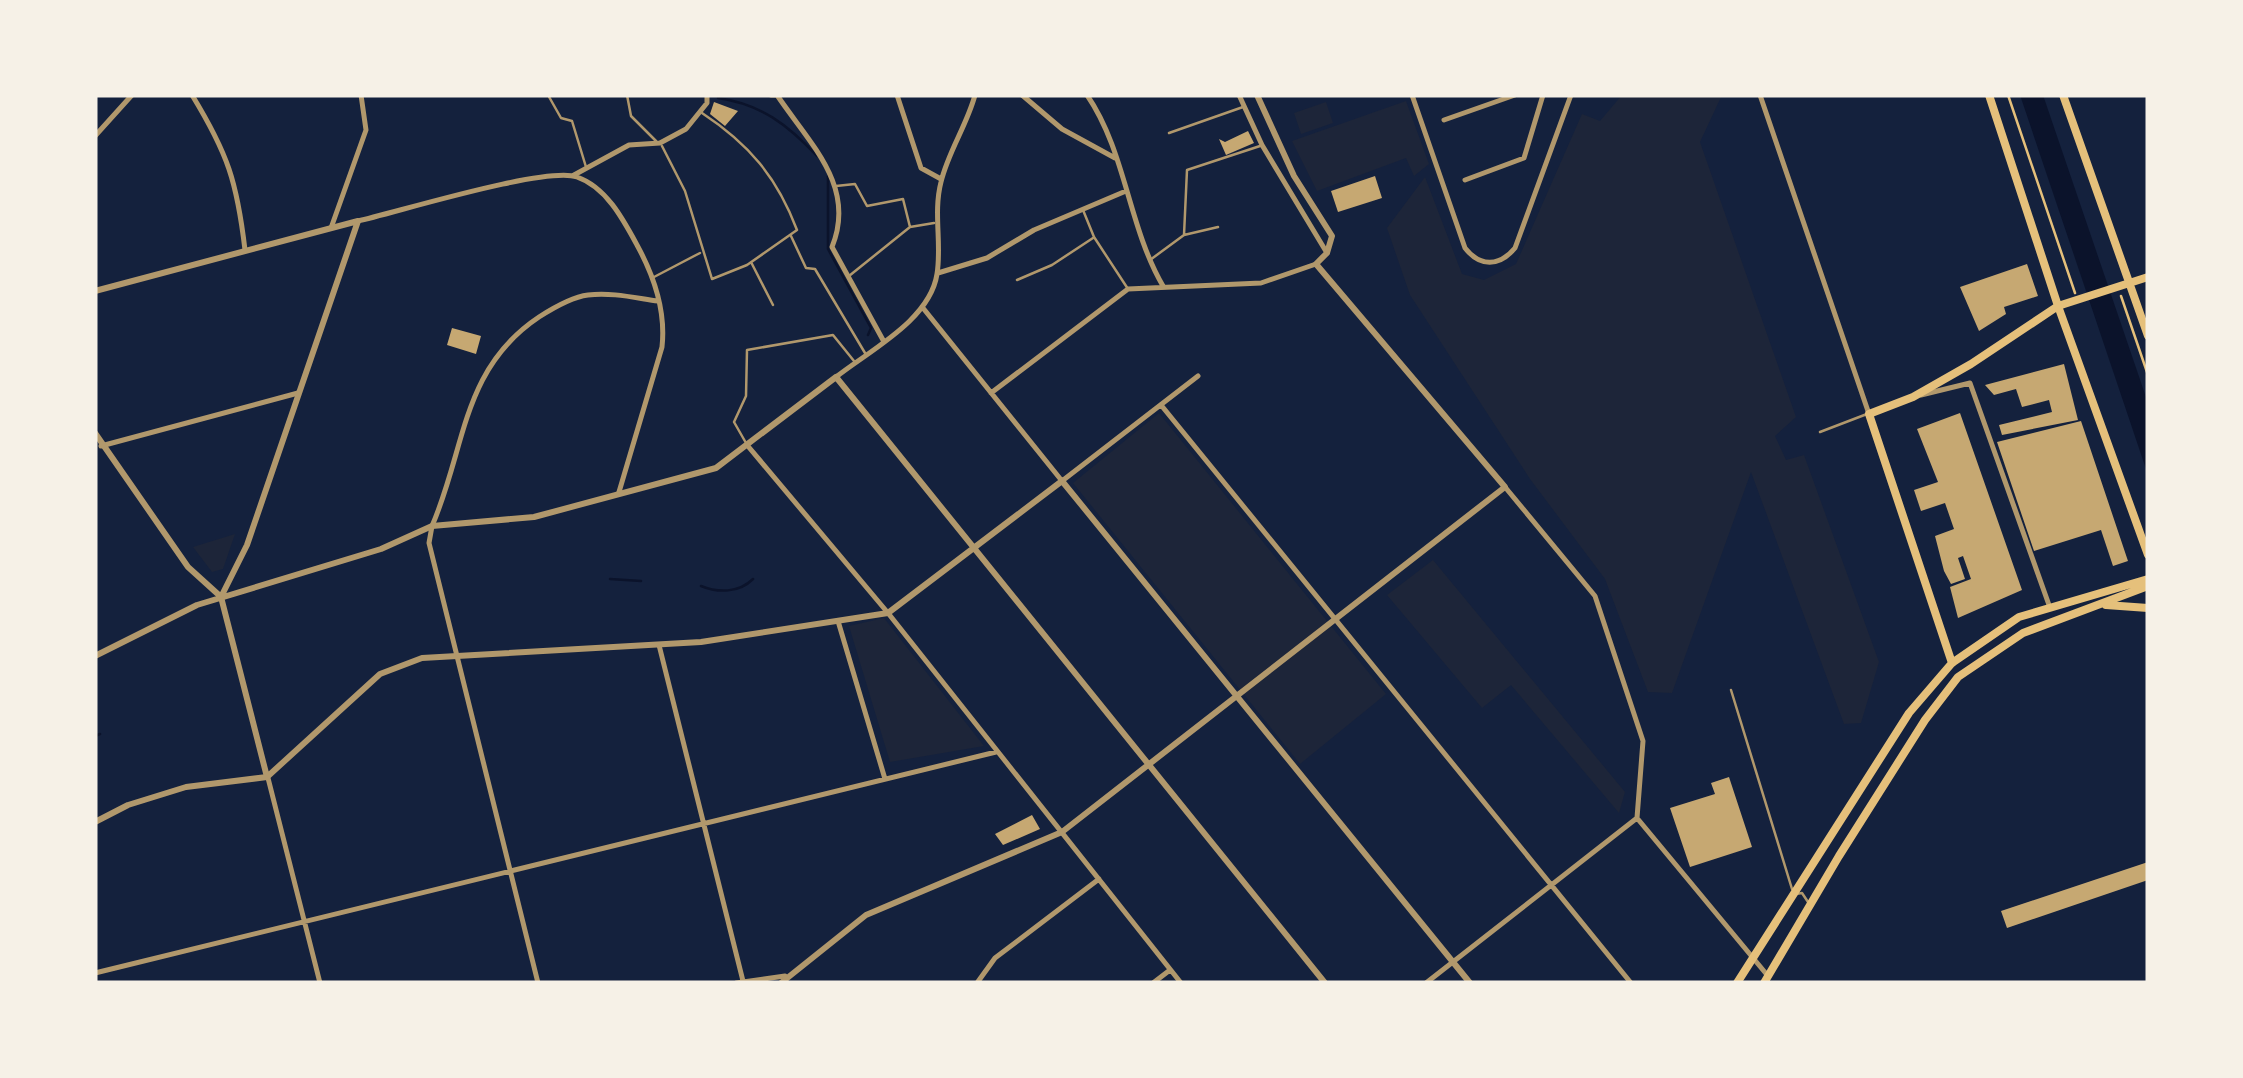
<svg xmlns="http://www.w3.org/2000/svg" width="2243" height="1078" viewBox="0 0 2243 1078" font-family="Figtree,sans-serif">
<rect width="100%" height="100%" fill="#14213d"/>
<path fill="#1d2539" d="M1622 95H1722L1700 142 1796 417 1775 436 1786 460 1804 455 1879 662 1861 723 1844 724 1751 472 1672 693 1648 692 1605 579 1530 479 1410 295 1387 228 1425 177 1462 274 1484 280 1516 264 1582 114 1600 121Z
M1406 101 1429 164 1414 176 1406 158 1317 191 1292 141Z
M1326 102 1333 123 1301 134 1294 113Z
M1159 413 1386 694 1300 764 1073 483Z
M235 534 223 569 212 572 193 547Z
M1433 560 1625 792 1619 813 1511 685 1482 708 1387 595Z
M884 618 984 746 890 762 849 626Z"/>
<path fill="#0b132b" d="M2020 95H2043L2148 403V475Z"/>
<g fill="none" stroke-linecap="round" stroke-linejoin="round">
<path stroke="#0b132b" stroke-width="2.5" d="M718 98C761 104 788 125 817 156
M828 176V249L871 328 868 335
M610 579 641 581
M701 586C718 593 739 593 753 579
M95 736 100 734"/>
</g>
<path fill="#c6a872" d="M714 102 738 111 725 126 710 114Z
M1248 131 1254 143 1226 155 1219 139 1225 142Z
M1375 176 1382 198 1338 212 1331 191Z
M2027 264 2038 296 2004 307 2006 314 1979 331 1960 287Z
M452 328 481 336 476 354 447 345Z
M2064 364 2078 420 2002 435 1999 425 2052 412 2049 400 2022 407 2016 389 1994 395 1985 385Z
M1960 413 2022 590 1958 618 1950 587 1971 579 1963 556 1958 558 1965 579 1951 584 1944 571 1935 536 1954 529 1945 503 1921 511 1914 490 1938 482 1917 429Z
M2081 421 2128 561 2113 566 2101 530 2034 551 1997 442Z
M1729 777 1752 847 1690 867 1670 808 1715 794 1711 783Z
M1032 815 1040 829 1003 845 995 834Z
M2148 862V880L2007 928 2001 911Z"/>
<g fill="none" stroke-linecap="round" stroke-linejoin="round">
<path stroke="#e5c07b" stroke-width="2.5" d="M2008 95 2075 293
M2121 296 2148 375"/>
<path stroke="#b1986c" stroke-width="2.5" d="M548 95 561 118 572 121 586 167
M627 95 631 116 656 141
M1169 133 1243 107
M662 146 685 191 712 279 747 265 797 230C777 177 749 144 702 113
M836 186 855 184 867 206 903 199 910 227
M1083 210 1094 237 1128 289
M1184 235 1187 170 1260 146
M791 236 806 268 815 269 865 353
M1150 260 1184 235 1218 227
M751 262 773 305
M849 276 910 227 934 223
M654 277 700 253
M1017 280 1052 265 1093 238
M1820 432 1867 414
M746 443 734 422 746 396 747 350 833 335 854 361
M1731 690 1792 889
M1796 894 1802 893 1808 902"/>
<path stroke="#b1986c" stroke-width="5" d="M192 95C228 154 237 182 245 250
M771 95H777C809 143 857 186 832 247L883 340
M897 95 921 168 941 179
M1022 95 1062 129 1115 158
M1087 95C1126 152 1128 226 1163 286
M1239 95 1262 145 1327 253
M1412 95 1465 248C1480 267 1499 267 1515 248L1571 95
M1760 95 1869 414
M1444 120 1515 95
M95 136 132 95
M574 175 629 145 660 143 686 129 707 103V95
M1465 180 1524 158 1543 95
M358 221C398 212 546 166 577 177 606 187 623 219 637 245 654 276 666 311 662 347L619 492
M331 228 366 130 361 95
M938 273 987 258 1034 230 1126 191
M923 308 1062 481 1198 376
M836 377C870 350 930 320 937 274 942 244 933 213 941 182 948 152 967 125 975 95
M991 393 1128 289 1261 283 1316 264
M1921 395 1970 383 2049 605
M1161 405 1631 983
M747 445 888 613 1181 983
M101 446 298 393
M1505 487 1595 596 1643 741 1637 818
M838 621 885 779
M659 645 743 981
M268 778 320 983
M1637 818 1768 976
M95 973 996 752
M538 983 429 543 432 526C466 448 461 369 539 317 553 308 572 297 588 295 611 292 636 298 658 301
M736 983 785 976
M977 983 995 958 1099 879
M1153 983 1170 970
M1426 983 1637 818"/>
<path stroke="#b1986c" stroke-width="6" d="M95 291 358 221
M95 433 188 567 220 596
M95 656 197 605 381 549 432 526 534 517 716 468 836 377 1325 983
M267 777 221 597 247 545 358 221
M95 822 128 805 186 787 267 777 380 674 422 658 701 642 888 613 1062 481 1470 983
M781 983 866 915 1062 832 1505 487 1316 264 1327 253 1332 236 1294 176 1257 95"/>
<path stroke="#e5c07b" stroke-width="8" d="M1989 95 2058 306 2148 555
M2063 95 2148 336
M2106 605 2148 608
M1952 663 1869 414 1913 397 1971 364 2058 306 2148 277
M1737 983 1909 713 1952 663 2019 617 2148 579
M1764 983 1839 856 1925 720 1958 677 2023 633 2148 586"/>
</g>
<rect width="2243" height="1078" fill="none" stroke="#f6f1e7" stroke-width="195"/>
</svg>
